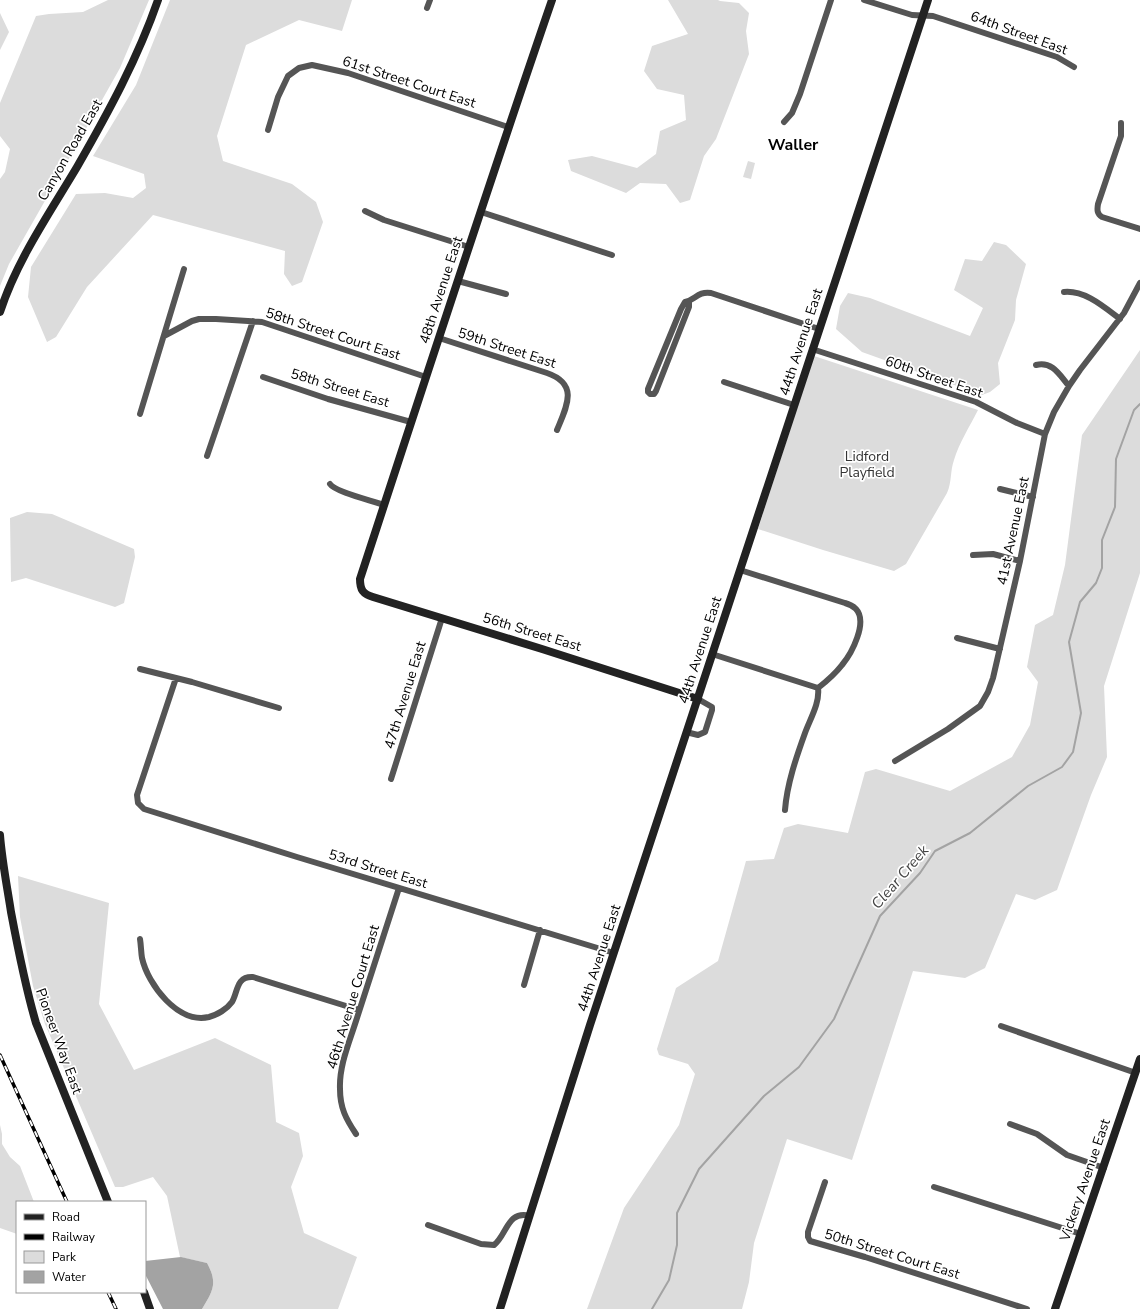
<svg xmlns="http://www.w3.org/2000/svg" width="1140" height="1309" viewBox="0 0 1140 1309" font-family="'Nunito Sans',sans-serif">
<rect width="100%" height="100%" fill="#fff"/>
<path fill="#dcdcdc" d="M108 0H149L120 68 79 141 9 264 0 286V179L5 172 10 149 0 136V103L36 16 49 14 83 12Z
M170 0H352L342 31 299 20 246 45 217 136 223 161 292 184 316 202 323 222 302 282 292 286 284 274 285 251 153 215 87 287 56 337 47 342 28 297 31 267 76 194 105 193 133 198 146 188 144 174 93 156 136 85Z
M668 0H718L720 1 739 3 749 13 746 31 749 54 716 139 704 156 690 200 680 203 666 184 640 183 626 193 571 171 568 160 592 156 637 168 656 154 660 131 686 120 684 95 657 89 644 71 652 46 688 34Z
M0 13 9 32 0 50Z
M748 161 755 163 751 179 743 177Z
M994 242 1006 245 1026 264 1016 300 1015 320 998 363 1000 384 990 392 982 395 862 352 836 329 840 306 848 293 870 298 970 336 983 308 954 290 965 259 982 261Z
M1140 350V573L1104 686 1107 757 1091 795 1057 890 1035 900 1016 894 985 968 965 978 913 971 852 1160 787 1139 754 1243 749 1282 742 1309H587L624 1208 679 1125 695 1074 688 1064 659 1055 657 1049 676 988 718 961 746 861 774 859 784 828 798 824 848 833 865 772 876 769 950 791 1012 757 1030 725 1038 682 1027 667 1035 625 1053 615 1065 565 1082 435Z
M814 356 978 410C970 426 959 443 954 460 950 471 952 482 947 493L906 564 894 571 823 550 758 529Z
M27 512 52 514 134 549 135 557 124 603 115 607 26 578 11 582 10 518Z
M18 876 109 903 99 1004 134 1070 215 1038 271 1065 276 1122 299 1133 303 1156 291 1187 304 1233 357 1257 338 1309H202C213 1291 218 1283 207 1263L180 1257 167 1196 153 1177 123 1187H115L45 1024 33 986 20 917Z
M0 1125 2 1134V1144L10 1157 20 1166 34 1202H17V1234L0 1228Z"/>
<path fill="#a3a3a3" d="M181 1257 207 1263C218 1283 213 1291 202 1309H163L145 1274V1261Z"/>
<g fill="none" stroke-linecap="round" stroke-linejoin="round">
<path stroke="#a3a3a3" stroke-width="2" d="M652 1309 669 1280 677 1245V1213L699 1169 764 1096 799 1067 834 1019 880 916 920 873 935 851 970 833 1028 786 1062 767 1073 752 1081 713 1069 642 1080 602 1096 583 1102 568V540L1115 507 1116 459 1134 410 1140 404"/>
<path stroke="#555" stroke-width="6" d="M864 0 912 15 933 16 1057 57 1074 67
M427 8 430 0
M784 122 792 113 800 94 831 0
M1121 123V136L1098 204C1097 210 1097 214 1102 217L1140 229
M268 130 278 97 288 76 299 68 312 65 348 73 508 127
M365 211 384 220 469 247
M481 212 612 255
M458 281 506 294
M1064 292C1085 290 1104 307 1120 319
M689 302V307L656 391 654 394H650L648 392V389L681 309 685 302C695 300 698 291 711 293L819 329
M164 336 192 321 199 319H216L262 322 426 377
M439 338 547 373C579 384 567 406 557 430
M812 349 976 402 1017 423 1045 434
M1036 365C1052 361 1059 374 1069 386
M263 377 328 399 411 422
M724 382 794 405
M140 414 184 269
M207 456 253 321
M330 484C335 492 374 501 384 505
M1000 489 1033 497
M973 555 993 554 1020 561
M740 570 845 603C849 604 853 606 856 609 868 622 852 653 842 665 835 674 827 681 818 688
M957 638 1000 649
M712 654 818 688
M140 669 192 682 279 708
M176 678 137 795 138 803 144 809 297 857 614 953
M686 732 698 735 705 732 712 710V707L698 699
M895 761 948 729 980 706 988 692 993 678 1020 561 1045 434 1054 412 1069 386 1080 370 1124 313 1140 283
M391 779 442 618
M785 810C787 784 796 758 805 733 810 719 820 703 818 688
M140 939C141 945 141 952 142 958 148 985 178 1024 209 1017 217 1015 227 1009 232 1002 238 992 236 976 253 977L359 1010
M524 985 540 930
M1001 1026 1136 1073
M1010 1124 1037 1134 1067 1155 1104 1168
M356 1134C346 1119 340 1108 340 1089 339 1066 349 1043 356 1021 370 977 385 932 399 888
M825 1182 808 1232V1237L810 1241 865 1257 1027 1309
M934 1187 1081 1234
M428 1225 481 1244 494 1245C507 1235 507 1210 530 1216"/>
<path stroke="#222" stroke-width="8" d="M552 0C486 192 423 386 360 579 360 590 363 594 373 597L542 649 698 699
M0 312C17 260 49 214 77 167 108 113 138 58 158 0
M0 835C2 861 7 886 11 912 18 949 25 986 36 1023L108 1202
M144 1292 150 1309
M500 1309 590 1025 928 0
M1055 1309 1140 1059"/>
<defs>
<path id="rail" d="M0 1055 67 1202
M108 1292 116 1309"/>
</defs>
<use href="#rail" stroke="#000" stroke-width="3.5"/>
<use href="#rail" stroke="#fff" stroke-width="2" stroke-dasharray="6" stroke-linecap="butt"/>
</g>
<g text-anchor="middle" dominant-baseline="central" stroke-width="3.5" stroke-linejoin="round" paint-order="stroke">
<g font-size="14" fill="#000" stroke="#fff">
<text transform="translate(1019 33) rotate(20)">64th Street East</text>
<text transform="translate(409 82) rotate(18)">61st Street Court East</text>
<text transform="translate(70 150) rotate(-60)">Canyon Road East</text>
<text transform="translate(441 290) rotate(-72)">48th Avenue East</text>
<text transform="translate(333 334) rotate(18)">58th Street Court East</text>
<text transform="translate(801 342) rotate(-72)">44th Avenue East</text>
<text transform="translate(507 348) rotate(18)">59th Street East</text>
<text transform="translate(934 377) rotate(19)">60th Street East</text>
<text transform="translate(340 388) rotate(17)">58th Street East</text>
<text transform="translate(1013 531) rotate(-78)">41st Avenue East</text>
<text transform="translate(532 632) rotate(17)">56th Street East</text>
<text transform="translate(700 650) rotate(-72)">44th Avenue East</text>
<text transform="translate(405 695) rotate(-73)">47th Avenue East</text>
<text transform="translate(378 869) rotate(17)">53rd Street East</text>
<text transform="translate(599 958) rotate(-72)">44th Avenue East</text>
<text transform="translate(353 997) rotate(-73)">46th Avenue Court East</text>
<text transform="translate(59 1041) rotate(70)">Pioneer Way East</text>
<text transform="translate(1085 1180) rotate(-71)">Vickery Avenue East</text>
<text transform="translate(892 1254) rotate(17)">50th Street Court East</text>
</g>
<g font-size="14" fill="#333" stroke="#fff">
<text x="867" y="456">Lidford<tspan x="867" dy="16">Playfield</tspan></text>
</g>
<g font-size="15" font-style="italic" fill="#444" stroke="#fff">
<text transform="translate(900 877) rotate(-49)">Clear Creek</text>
</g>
<g font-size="16" font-weight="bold" fill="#000" stroke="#fff">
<text x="793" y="145">Waller</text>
</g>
</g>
<rect x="16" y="1201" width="130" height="92" fill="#ffffff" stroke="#999999"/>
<rect x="24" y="1214" width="20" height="6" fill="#222222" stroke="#999999"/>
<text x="52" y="1221" font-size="12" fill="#000000">Road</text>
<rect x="24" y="1234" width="20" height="6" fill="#000000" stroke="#999999"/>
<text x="52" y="1241" font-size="12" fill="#000000">Railway</text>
<rect x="24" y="1251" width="20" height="12" fill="#dcdcdc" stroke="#999999"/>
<text x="52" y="1261" font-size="12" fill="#000000">Park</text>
<rect x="24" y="1271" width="20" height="12" fill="#a3a3a3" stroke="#999999"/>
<text x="52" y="1281" font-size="12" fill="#000000">Water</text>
</svg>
